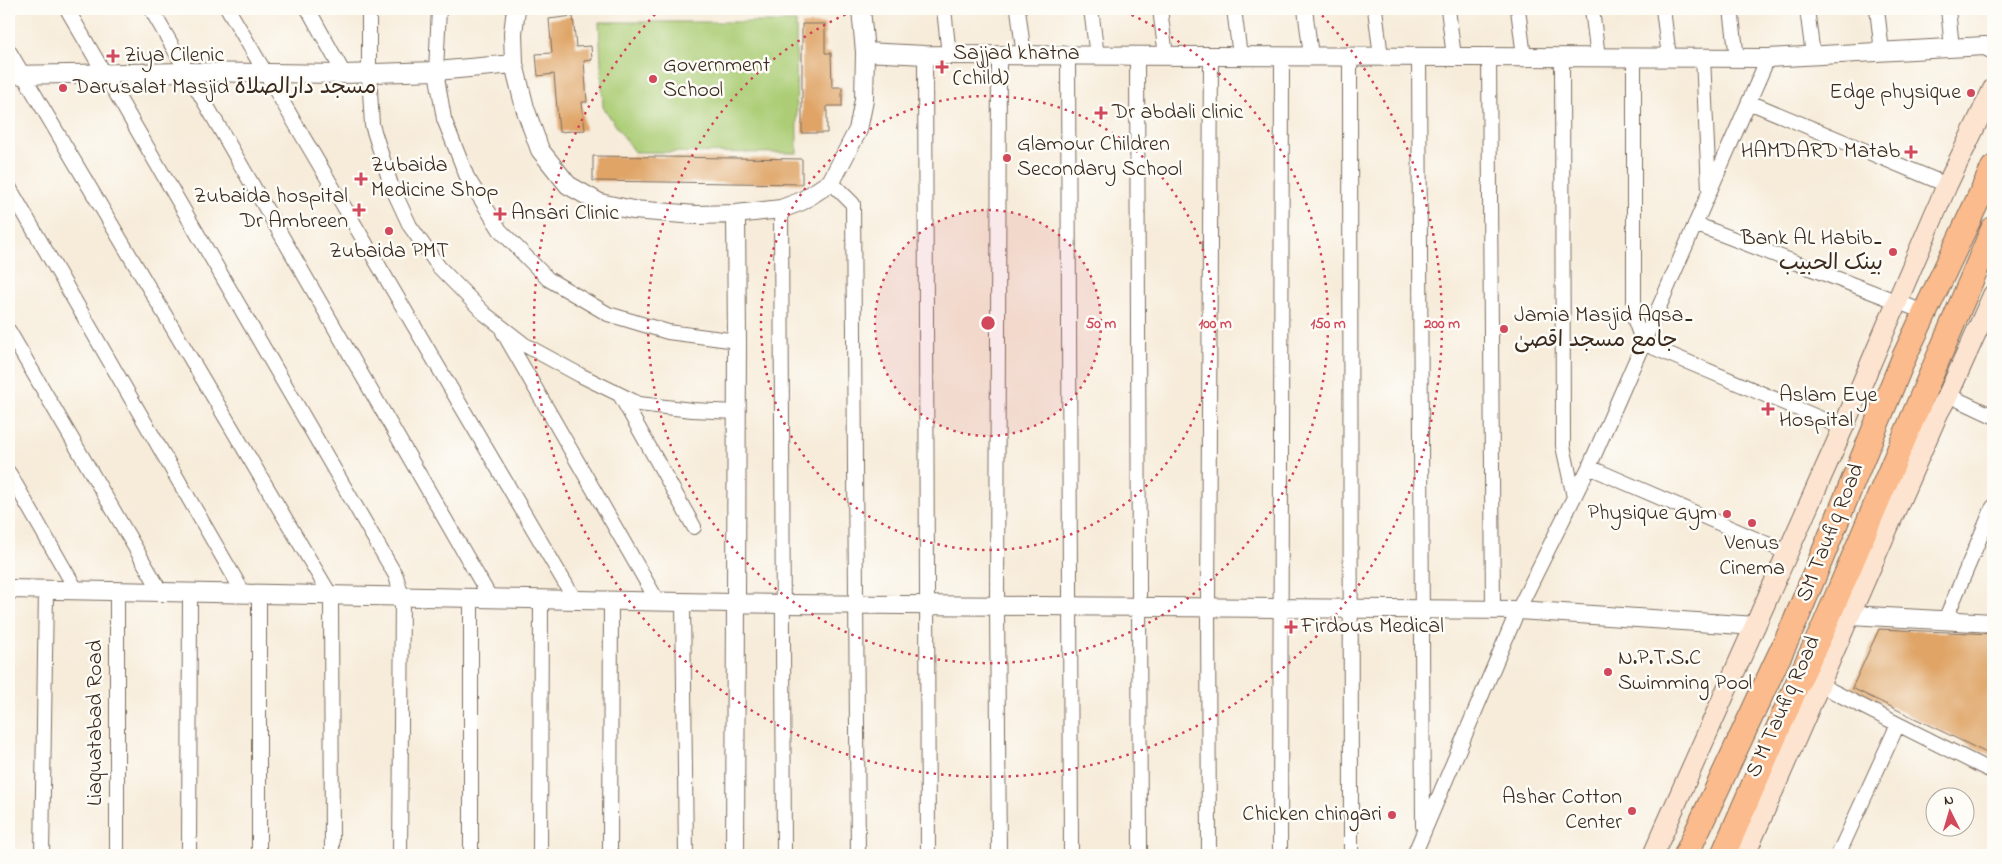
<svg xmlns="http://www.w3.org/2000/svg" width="2002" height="864" viewBox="0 0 2002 864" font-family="'Indie Flower','Playpen Sans Arabic',sans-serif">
<rect width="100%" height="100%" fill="#fdfcf7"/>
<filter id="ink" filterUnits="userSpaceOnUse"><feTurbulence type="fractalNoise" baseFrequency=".02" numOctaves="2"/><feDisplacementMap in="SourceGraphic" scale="10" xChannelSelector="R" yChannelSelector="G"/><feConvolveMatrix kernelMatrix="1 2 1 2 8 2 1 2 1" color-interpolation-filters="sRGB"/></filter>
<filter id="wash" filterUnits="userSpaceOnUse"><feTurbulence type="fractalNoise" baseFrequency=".0096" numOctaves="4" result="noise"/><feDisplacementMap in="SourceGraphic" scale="20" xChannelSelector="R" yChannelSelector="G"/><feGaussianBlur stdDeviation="1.12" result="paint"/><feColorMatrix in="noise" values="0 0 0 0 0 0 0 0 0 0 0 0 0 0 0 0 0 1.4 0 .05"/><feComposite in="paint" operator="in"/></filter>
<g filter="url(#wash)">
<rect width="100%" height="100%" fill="#f7ecda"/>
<path fill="#accd76" stroke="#747c4a" d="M599 22H796L797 153 634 152 603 107Z"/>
<g id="blocks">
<path fill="#dfa466" d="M573 16 576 47 591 46 592 60 584 61 587 102H582L585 130 559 132 554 74 538 76 536 54 552 53 549 19Z
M802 24H825V53H831L832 87H842V106H827V133H802Z
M593 156 802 159V184L593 181Z
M1879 629 1993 634V756L1852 688Z"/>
</g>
</g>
<g filter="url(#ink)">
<use href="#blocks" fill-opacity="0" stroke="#7d6e60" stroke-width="1"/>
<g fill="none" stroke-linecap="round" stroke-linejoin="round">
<defs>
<path id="minor" d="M67 9 396 576 402 597 400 855
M151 9 491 599
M228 9 575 600
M308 9 344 74
M369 9V73L372 125 391 185 410 226 439 267 485 314 525 345 580 375 639 404 692 410 737 412
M439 9 436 71 444 119 467 177 500 230 548 279 608 314 668 332 737 341
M944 9 949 55
M1018 9 1024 56
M1091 9 1097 56
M1160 9 1166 56
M1234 9 1240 56
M1305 9 1311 56
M1375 9 1381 57
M1448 9 1454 57
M1518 9 1524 57
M1592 9 1598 57
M1663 9 1669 57
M1731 9 1737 58
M1807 9 1813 55
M1877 9 1882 52
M1948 9 1952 48
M9 51 331 596 332 855
M925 55 928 855
M999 56 997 606 999 855
M1068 56 1071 855
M1137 56 1140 855
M1419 56 1423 826
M1350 57 1351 855
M1489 57 1493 610
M1562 57 1563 446 1574 497
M1634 57V318L1643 343 1843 428
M1703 57 1709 189
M1749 102 1947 185
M831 182 853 204 858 855
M9 187 244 594
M781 209 784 855
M1695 224 1924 312
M9 331 161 592
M503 332 658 602
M620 395 694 527
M1948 395 1993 416
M1589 467 1788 553
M9 473 77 591
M683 603 686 855
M1945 620 1993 507
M1820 685 1993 772
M42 855 46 590
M117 855V591
M189 855 190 593
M259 855V594
M471 855V598
M540 855 541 600
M610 855 611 601
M1209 855 1208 607 1211 56
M1280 855 1282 56
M1414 855 1518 610 1589 467 1768 58
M1838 855 1898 724"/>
<path id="tertiary" d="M516 9 513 33 514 64 525 108 540 150 568 185 600 203 633 210 696 215 736 214 781 209 802 201 831 182 858 130 864 100 865 52 861 9
M865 52 925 55 1768 58 1985 46 1993 50
M9 75 188 72 344 74 436 71 514 64
M9 589 784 604 1518 610 1756 626
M1850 615 1993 623
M735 855 737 341 736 214"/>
<path id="secondary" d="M1653 855 1843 428 1947 185 1993 89
M1745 855 1938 413 1948 395 1993 295"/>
<path id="trunk" d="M1686 855 1795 622 1905 355 1993 168
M1723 855 1803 671 1823 629 1993 229"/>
</defs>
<use href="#minor" stroke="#7d6e60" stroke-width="16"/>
<use href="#tertiary" stroke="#7d6e60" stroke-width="20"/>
<use href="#secondary" stroke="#7d6e60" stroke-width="22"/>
<use href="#trunk" stroke="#7d6e60" stroke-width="26"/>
<use href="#minor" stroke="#fff" stroke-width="14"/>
<use href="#tertiary" stroke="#fff" stroke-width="18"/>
<use href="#secondary" stroke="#fde4d1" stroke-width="20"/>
<use href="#trunk" stroke="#fbbb8c" stroke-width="24"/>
</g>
</g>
<circle cx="988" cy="323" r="113" fill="#d1495b" fill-opacity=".12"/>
<g fill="none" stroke="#d1495b" stroke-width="2.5" stroke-dasharray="2.5 5">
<circle cx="988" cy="323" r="113"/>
<circle cx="988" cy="323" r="227"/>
<path d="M1118 9A340 340 0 1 1 858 9"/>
<path d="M1317 10A454 454 0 1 1 659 10"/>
</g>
<g fill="#d1495b" stroke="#fdfcf7" stroke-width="2">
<path d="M110.5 48.5h5v5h5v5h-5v5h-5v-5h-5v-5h5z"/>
<path d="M939.5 59.5h5v5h5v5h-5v5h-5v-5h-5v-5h5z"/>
<circle cx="653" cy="79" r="5"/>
<circle cx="63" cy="88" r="5"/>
<circle cx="1971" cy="93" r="5"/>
<path d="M1098.5 105.5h5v5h5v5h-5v5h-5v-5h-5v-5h5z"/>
<path d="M1908.5 144.5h5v5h5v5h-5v5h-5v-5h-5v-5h5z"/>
<circle cx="1007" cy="158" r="5"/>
<path d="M358.5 171.5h5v5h5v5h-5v5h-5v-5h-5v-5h5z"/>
<path d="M356.5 202.5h5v5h5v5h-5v5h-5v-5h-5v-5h5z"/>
<path d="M497.5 206.5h5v5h5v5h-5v5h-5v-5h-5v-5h5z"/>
<circle cx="389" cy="231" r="5"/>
<circle cx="1893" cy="252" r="5"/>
<circle cx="1504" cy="329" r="5"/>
<path d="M1765.5 401.5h5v5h5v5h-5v5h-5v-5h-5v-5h5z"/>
<circle cx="1727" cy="514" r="5"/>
<circle cx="1752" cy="523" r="5"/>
<path d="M1288.5 619.5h5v5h5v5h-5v5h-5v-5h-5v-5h5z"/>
<circle cx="1608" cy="672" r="5"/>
<circle cx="1632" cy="811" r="5"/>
<circle cx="1392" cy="815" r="5"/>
</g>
<g text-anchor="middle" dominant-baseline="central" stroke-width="5" stroke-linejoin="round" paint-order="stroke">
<g font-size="22" fill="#3b2a1e" stroke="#fdfcf7" text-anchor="start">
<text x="953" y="54">Sajjad khatna<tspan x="953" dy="25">(child)</tspan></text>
<text x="124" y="56">Ziya Cilenic</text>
<text x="663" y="66">Government<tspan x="663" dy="25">School</tspan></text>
<text x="73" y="88">Darusalat Masjid مسجد دارالصلاة</text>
<text x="1961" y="93" text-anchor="end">Edge physique</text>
<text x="1112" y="113">Dr abdali clinic</text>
<text x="1017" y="145">Glamour Children<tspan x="1017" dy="25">Secondary School</tspan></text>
<text x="1900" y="152" text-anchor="end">HAMDARD Matab</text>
<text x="371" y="166">Zubaida<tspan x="371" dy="25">Medicine Shop</tspan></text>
<text x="348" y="197" text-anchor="end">Zubaida hospital<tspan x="348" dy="25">Dr Ambreen</tspan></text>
<text x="511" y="214">Ansari Clinic</text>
<text x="1883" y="239" text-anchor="end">Bank AL Habib۔<tspan x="1883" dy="25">بینک الحبیب</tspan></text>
<text x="389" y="252" text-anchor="middle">Zubaida PMT</text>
<text x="1514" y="316">Jamia Masjid Aqsa۔<tspan x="1514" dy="25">جامع مسجد اقصیٰ</tspan></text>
<text x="1779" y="396">Aslam Eye<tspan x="1779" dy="25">Hospital</tspan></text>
<text x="1717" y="514" text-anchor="end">Physique Gym</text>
<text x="1752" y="544" text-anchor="middle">Venus<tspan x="1752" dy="25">Cinema</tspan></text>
<text x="1301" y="627">Firdous Medical</text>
<text x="1618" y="659">N.P.T.S.C<tspan x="1618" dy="25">Swimming Pool</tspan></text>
<text x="1622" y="798" text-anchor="end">Ashar Cotton<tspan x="1622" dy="25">Center</tspan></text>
<text x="1382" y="815" text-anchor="end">Chicken chingari</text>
</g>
<g font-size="22" fill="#3b2a1e" stroke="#fdfcf7">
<text transform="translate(1831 533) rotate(-68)">SM Taufiq Road</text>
<text transform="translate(1784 707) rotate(-66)">S M Taufiq Road</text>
<text transform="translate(96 723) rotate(-90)">Liaquatabad Road</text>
</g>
</g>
<circle cx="988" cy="323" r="8" fill="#d1495b" stroke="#fdfcf7" stroke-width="2.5"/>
<g font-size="15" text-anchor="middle" font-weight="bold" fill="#d1495b" stroke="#fdfcf7" stroke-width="5" stroke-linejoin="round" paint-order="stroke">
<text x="1101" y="328">50 m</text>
<text x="1215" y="328">100 m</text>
<text x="1328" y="328">150 m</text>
<text x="1442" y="328">200 m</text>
</g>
<rect width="2002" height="864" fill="none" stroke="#fdfcf7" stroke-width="30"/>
<g transform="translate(1950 812) rotate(355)"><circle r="24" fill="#fdfcf7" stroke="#afa8a0"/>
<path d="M0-4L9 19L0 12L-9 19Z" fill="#d1495b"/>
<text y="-8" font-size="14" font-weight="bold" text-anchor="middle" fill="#3b2a1e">N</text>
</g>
</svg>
